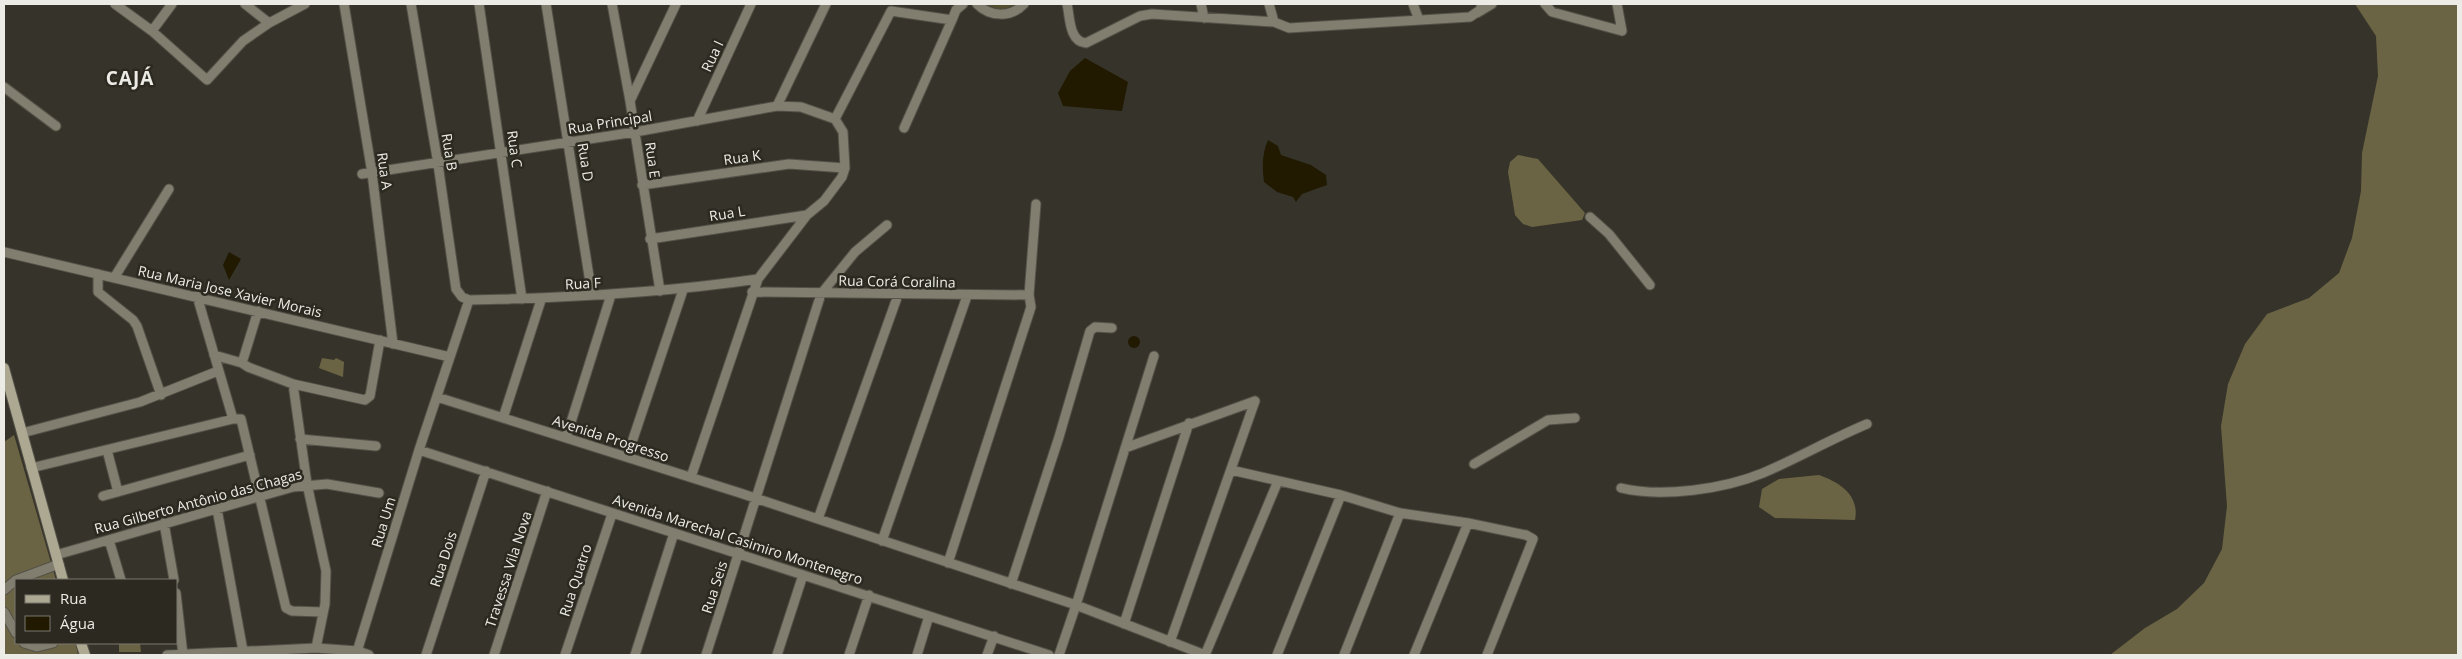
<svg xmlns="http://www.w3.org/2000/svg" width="2462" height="659" viewBox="0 0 2462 659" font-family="'Open Sans',sans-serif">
<rect width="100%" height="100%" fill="#36342a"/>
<path fill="#544e30" d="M984 4H1018L1001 10Z"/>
<path fill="#6b6444" d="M2355 4H2458V655H2110L2145 628 2177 609 2204 583 2222 549 2227 506 2221 426 2228 384 2245 344 2267 314 2309 298 2339 273 2352 238 2361 191 2362 153 2378 76 2376 36Z
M1518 155 1538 159 1585 213 1582 220 1532 227 1523 224 1515 215 1508 172 1510 162Z
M322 358 334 360 336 358 344 362 343 377 319 368Z
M14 435 56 580H16V643H76L78 655H4V442Z
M1819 475C1839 482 1860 495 1855 520L1775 518 1759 507 1762 489 1779 479Z
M119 643H140L141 652H119Z"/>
<path fill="#211a00" d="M1085 58 1128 82 1122 111 1063 106 1058 93 1070 71Z
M1268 140 1278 146 1281 155 1311 165 1326 175 1327 185 1302 194 1296 202 1293 197 1277 192 1264 182C1262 168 1262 153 1268 140Z
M229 252 241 259 229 280 223 265Z
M1128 342a6 6 0 1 1 12 0a6 6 0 1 1-12 0Z"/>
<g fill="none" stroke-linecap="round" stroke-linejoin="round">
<defs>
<path id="minor" d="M115 4 152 31 207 80 243 41 269 23 305 4
M245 4 269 23
M344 4 372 173 393 344
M411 4 438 164 456 289 462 297 469 300
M479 4 522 299
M546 4 592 295
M612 4 630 101 660 291
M977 4C990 17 1011 18 1024 4
M1067 4C1070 17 1069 42 1086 43L1140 16 1152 14 1274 22 1289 28 1470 17 1480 10 1482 4
M1201 4 1204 18
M1269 4 1274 22
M1413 4 1419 20
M1545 4 1552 12 1622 31 1617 4
M1477 13 1492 4
M152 31 172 4
M4 87 56 126
M630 101 676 4
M777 106 826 4
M835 119 891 11 952 20 956 10 963 4
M697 121 751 4
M904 128 952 20
M362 174 635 132 777 106 801 107 835 119 843 132 845 168 842 177 824 201 807 215 758 279 691 477
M642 185 789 164 845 168
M1590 217 1609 234 1650 285
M650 239 807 215
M4 252 450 357
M98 274V292L133 320 137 326 161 395
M114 278 169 189
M752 292 1029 295 1031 307 948 563
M1029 295 1036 204
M197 296 233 419
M214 355 242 363 248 367 293 384 365 400 370 396 380 340
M242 363 258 311
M293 384 307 484 326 571 325 604 316 648
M437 397 740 493 1076 605 1154 356
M503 418 541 300
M22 433 140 402 218 371
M566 438 611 295
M300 439 376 446
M1125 448 1255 401
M107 450 118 492
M419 450 1049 655
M627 457 683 290
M1474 464 1548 420 1575 418
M31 468 233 419H241L286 608 292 611 323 612
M1231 470 1341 495 1400 513 1468 523 1526 535 1533 539 1487 655
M1621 488C1662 498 1724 489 1763 473 1798 458 1831 439 1867 424
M103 496 250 455
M217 509 243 651
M818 519 898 295
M164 523 174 580
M109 540 121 580
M882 541 967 296
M56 555 293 487 327 484 379 493
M16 580 59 564
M1011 584 1059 437 1090 331 1095 327 1112 328
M4 590 16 580
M176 593 183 655
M4 612 16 633
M1124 624 1189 423
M1170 642 1255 401
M24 643 37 647 53 643
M167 655 316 648 358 651 369 655
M356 655 419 450 469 300C566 298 662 293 758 279
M426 655 486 471
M494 655 547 491
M565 655 612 514
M635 655 674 533
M706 655 821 294 855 252 887 225
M777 655 803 575
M849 655 869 595
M917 655 929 616
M987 655 994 636
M1059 655 1076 605 1205 655
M1205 655 1278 481
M1277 655 1341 495
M1344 655 1400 513
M1414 655 1468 523"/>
<path id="secondary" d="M4 368 63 580
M81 643 85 655"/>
</defs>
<use href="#minor" stroke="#535148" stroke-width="11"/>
<use href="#secondary" stroke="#535148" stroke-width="12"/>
<use href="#minor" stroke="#817e6f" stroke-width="9"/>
<use href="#secondary" stroke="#ada891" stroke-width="10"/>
</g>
<g text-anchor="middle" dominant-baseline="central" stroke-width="5" stroke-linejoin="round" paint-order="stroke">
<g font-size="14" fill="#ecebe5" stroke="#2c2a20">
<text transform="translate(712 56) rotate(-65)">Rua I</text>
<text transform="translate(610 122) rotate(-9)">Rua Principal</text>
<text transform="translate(515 149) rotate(82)">Rua C</text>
<text transform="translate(450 152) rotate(81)">Rua B</text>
<text transform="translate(742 157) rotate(-8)">Rua K</text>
<text transform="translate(653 160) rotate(82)">Rua E</text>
<text transform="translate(586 162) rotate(81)">Rua D</text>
<text transform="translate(385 171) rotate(82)">Rua A</text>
<text transform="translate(727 213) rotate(-9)">Rua L</text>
<text transform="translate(897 281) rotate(1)">Rua Corá Coralina</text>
<text transform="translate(583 283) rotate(-3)">Rua F</text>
<text transform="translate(230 291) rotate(13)">Rua Maria Jose Xavier Morais</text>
<text transform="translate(611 438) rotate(18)">Avenida Progresso</text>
<text transform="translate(198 501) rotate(-15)">Rua Gilberto Antônio das Chagas</text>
<text transform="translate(383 522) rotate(-73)">Rua Um</text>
<text transform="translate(738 539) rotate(18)">Avenida Marechal Casimiro Montenegro</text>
<text transform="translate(443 559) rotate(-72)">Rua Dois</text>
<text transform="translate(508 569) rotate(-72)">Travessa Vila Nova</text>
<text transform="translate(575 580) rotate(-72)">Rua Quatro</text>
<text transform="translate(714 587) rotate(-72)">Rua Seis</text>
</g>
<g font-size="19" font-weight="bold" letter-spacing="1" fill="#ecebe5" stroke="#2c2a20">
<text x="130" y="78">CAJÁ</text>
</g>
</g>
<rect width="2462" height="659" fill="none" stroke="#ecebe5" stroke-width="10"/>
<rect x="15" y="579" width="162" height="65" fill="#2c2a20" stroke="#79776f"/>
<rect x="25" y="595" width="25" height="8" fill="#ada891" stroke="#79776f"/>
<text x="60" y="604" font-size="15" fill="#ecebe5">Rua</text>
<rect x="25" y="616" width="25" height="15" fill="#211a00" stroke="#79776f"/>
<text x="60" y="629" font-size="15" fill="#ecebe5">Água</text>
</svg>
